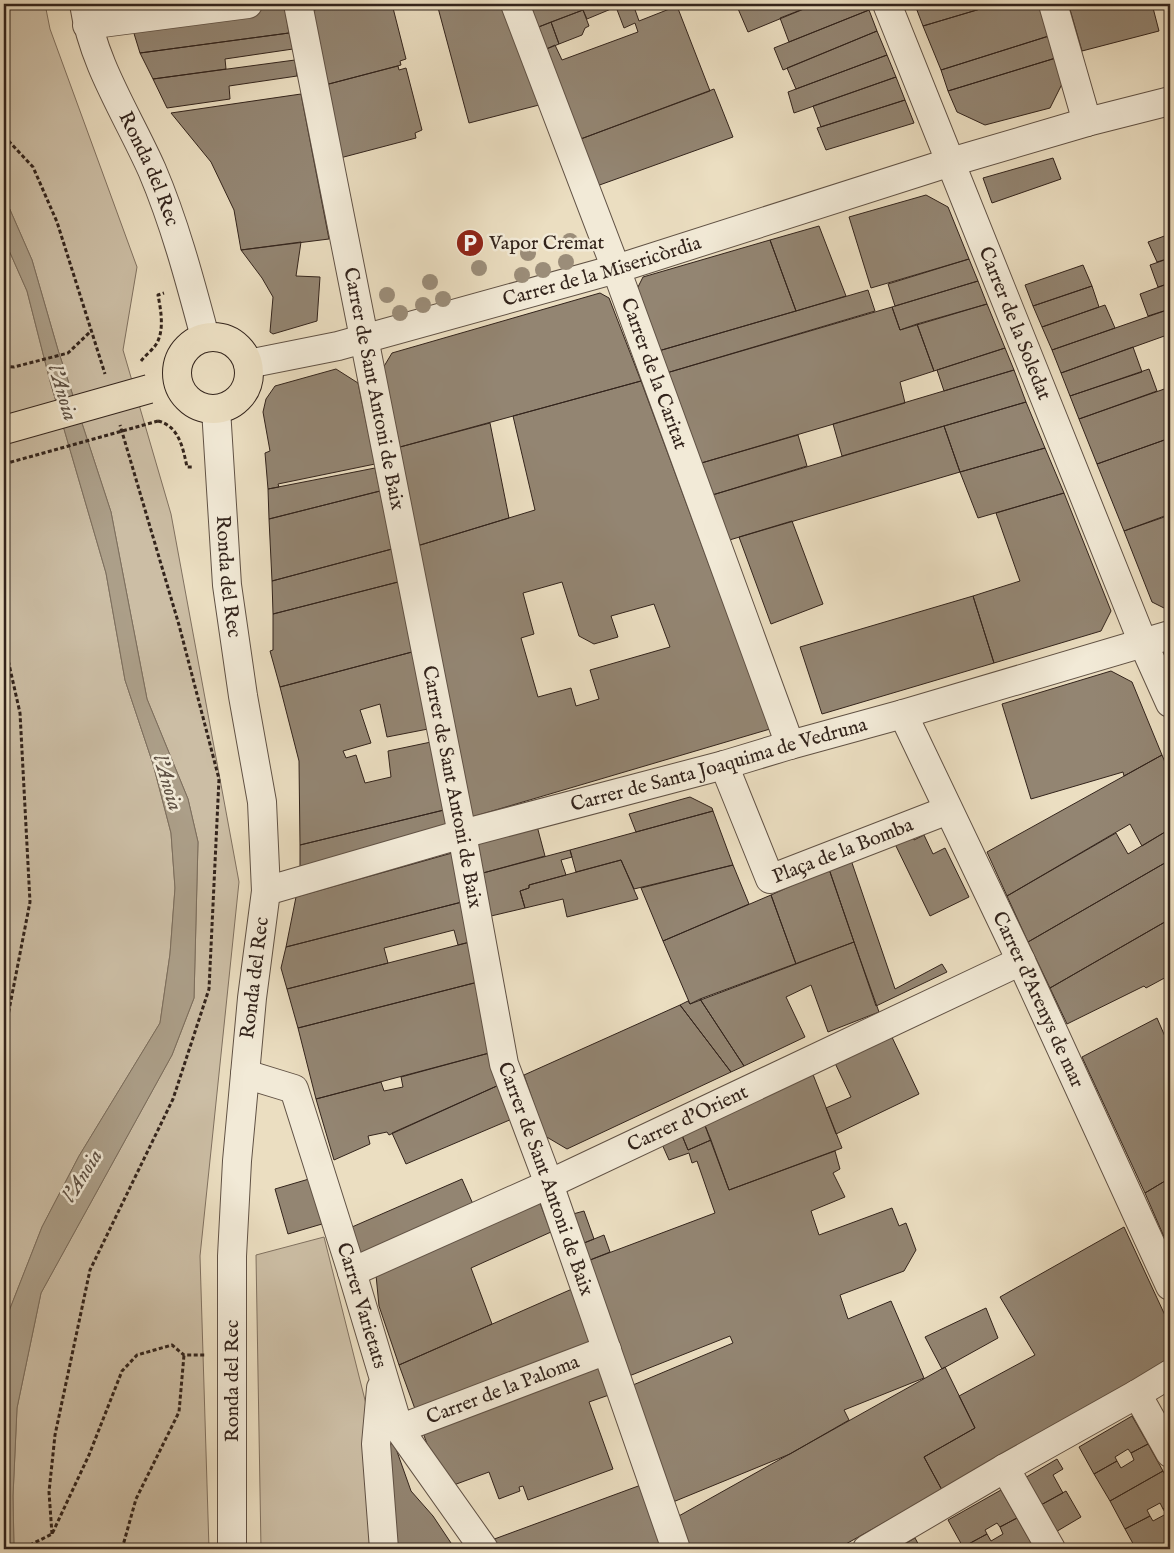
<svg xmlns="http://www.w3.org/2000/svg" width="1174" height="1553" viewBox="0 0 1174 1553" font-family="'IM FELL English',serif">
<rect width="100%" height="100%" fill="#ebdec1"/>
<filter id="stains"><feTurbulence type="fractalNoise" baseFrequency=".004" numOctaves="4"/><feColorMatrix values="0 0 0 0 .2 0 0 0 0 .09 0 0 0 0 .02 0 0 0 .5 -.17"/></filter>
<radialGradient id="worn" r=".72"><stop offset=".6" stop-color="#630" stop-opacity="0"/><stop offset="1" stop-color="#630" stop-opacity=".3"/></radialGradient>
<path fill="#ccbea5" stroke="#807160" d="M4 4H45L50 29 137 267 123 350 171 514 239 882 200 1256 209 1549H14L13 1496 17 1408 41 1293 172 1055 194 998 198 842 188 799 147 699 111 512 58 350 32 260 4 196Z
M4 239 27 291 50 381 106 573 125 680 153 764 171 833 175 888 170 954 160 1023 79 1156 42 1227 4 1324Z
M324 1237 366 1404 375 1549H261L256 1255Z"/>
<path fill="#ac9f89" stroke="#7c6e5d" d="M4 196 32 260 58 350 111 512 147 699 188 799 198 842 194 998 172 1055 41 1293 17 1408 13 1496 14 1549H4V1324L42 1227 79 1156 160 1023 170 954 175 888 171 833 153 764 125 680 106 573 50 381 27 291 4 239Z"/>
<path fill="#938572" stroke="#33241c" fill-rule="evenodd" d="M309 4H338L310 11Z
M338 4H392L406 59 400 61 401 65 325 85 310 11Z
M437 4H501L539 105 469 123Z
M527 4H623L587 19 583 10 536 28Z
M623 4H633L639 21 677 6 710 91 578 140 544 50 555 45 562 60 638 32 635 23 624 28 616 7Z
M736 4H816L748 32Z
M816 4H866L869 10 789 42 780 18Z
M921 4H997L923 26 915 5Z
M997 4H1043L1052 35 941 70 923 26Z
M1076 4H1152L1159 31 1082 51 1069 6Z
M285 8 289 33 140 53 132 27 216 12Z
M583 10 589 26 585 28 582 35 559 44 551 22Z
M869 10 877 31 783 70 774 48Z
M551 22 559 44 544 50 536 28Z
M877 31 887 55 796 89 787 68Z
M289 33 293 49 225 59 226 69 153 79 140 53Z
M1052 35 1059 57 948 91 941 70Z
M887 55 896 77 794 113 788 92Z
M1059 57 1065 78 1050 108 985 125 957 112 948 91Z
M295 60 297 76 229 86 230 99 167 108 153 79Z
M398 66 399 70 406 68 422 130 415 133 416 138 340 158 325 85Z
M896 77 905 100 821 127 813 106Z
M714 89 733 137 594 187 578 140Z
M301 94 329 239 241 250 234 210 211 162 171 113Z
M905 100 914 123 826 150 817 128Z
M1053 158 1061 179 992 203 983 178Z
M926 195 948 207 969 259 871 288 849 217Z
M819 226 846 296 796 311 770 240Z
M1170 234V258L1157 262 1148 242Z
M770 240 796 311 655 352 634 295 643 277Z
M301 242 296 276 320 277 317 321 273 334 270 332 273 297 262 278 241 250Z
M1170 258V283L1158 287 1150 265Z
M969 259 978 281 895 306 888 284Z
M1083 265 1092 286 1033 306 1025 285Z
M978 281 987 304 900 330 892 307Z
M1170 283V309L1148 316 1140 294Z
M1092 286 1099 307 1042 327 1033 306Z
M868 290 875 311 663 374 655 352Z
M600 293 609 298 641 381 400 447 383 368 392 353Z
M987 304 1005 348 934 371 917 324Z
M1105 305 1115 328 1052 350 1042 327Z
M892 307 900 330 917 324 934 371 900 382 905 403 698 464 663 374Z
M1170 309V334L1061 373 1052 350Z
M1133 347 1142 372 1070 396 1061 373Z
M1005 348 1014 370 944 391 937 370Z
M336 369 358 383 375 464 278 484 279 487 268 489 265 453 270 451 263 412 266 399 275 386Z
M1149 369 1157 391 1079 419 1070 396Z
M1014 370 1026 402 842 456 833 424Z
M641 381 770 729 472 817 417 546 535 510 513 416ZM562 582 579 636 594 644 618 637 611 616 654 604 670 647 590 670 599 699 576 706 571 688 538 697 521 638 534 634 523 593Z
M1170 387V438L1097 464 1079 419Z
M1026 402 1045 448 960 472 944 426Z
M490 423 509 518 417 546 400 447Z
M944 426 960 472 726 541 709 496Z
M798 435 807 466 709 496 698 464Z
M1170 438V514L1124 531 1097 464Z
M1045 448 1064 493 978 518 960 472Z
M375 468 380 491 269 519 268 489Z
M380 491 392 549 272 581 269 519Z
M1064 493 1111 611 1101 631 994 663 973 596 1020 581 996 513Z
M1170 515V611L1152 602 1124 531Z
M792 521 823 604 771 624 739 537Z
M392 549 398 582 273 614 272 581Z
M398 582 412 652 280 687 270 651 273 650V614Z
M973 596 994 663 822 714 800 647Z
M412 652 428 729 387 737 380 704 360 710 371 743 343 751 346 758 356 755 365 783 391 777 388 751 431 742 444 810 300 845 299 761 280 687Z
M1111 671 1132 682 1162 755 1124 776 1123 772 1031 799 1002 704Z
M1162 755 1170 774V829L1142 846 1130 824 1007 896 987 852Z
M690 797 712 808 713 811 636 832 629 814Z
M444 810 448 826 300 869V845Z
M713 811 733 865 634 889 621 860 576 872 570 850Z
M537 826 545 856 483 873 476 843Z
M1170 829V860L1028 942 1007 896 1116 833 1128 854Z
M911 834 914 840 924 835 933 854 945 848 969 897 930 916 894 842Z
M570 850 572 857 561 860 566 875 529 885V888L520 891 525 908 491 916 483 873Z
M452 853 462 902 286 947 296 897Z
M621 860 638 899 567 917 563 899 525 908 520 891 529 888V885Z
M851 860 895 989 942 964 947 972 876 1006 829 869Z
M1170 860V919L1050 988 1028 942Z
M733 865 749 904 663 941 641 888Z
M829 869 854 942 796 964 771 895Z
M771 895 796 964 690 1004 663 941Z
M462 902 470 942 458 945 454 930 384 948 388 963 287 989 281 968 286 947Z
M1170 919V975L1146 988 1144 986 1067 1024 1050 988Z
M470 942 478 982 298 1028 287 989Z
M854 942 879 1012 828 1032 811 985 786 997 805 1037 744 1066 700 999Z
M478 982 493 1052 316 1099 298 1028Z
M700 999 744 1066 731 1072 680 1005 688 1001 690 1004Z
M680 1005 731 1072 567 1149 545 1136 524 1075Z
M1157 1018 1170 1048V1178L1145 1193 1082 1057Z
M890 1033 919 1094 836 1134 826 1108 851 1097 834 1061Z
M493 1052 499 1085 389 1135 387 1132 368 1136 370 1144 334 1160 316 1099 381 1082 384 1091 403 1087 401 1077Z
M812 1072 842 1148 729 1190 704 1123Z
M499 1085 512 1119 406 1164 392 1133Z
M704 1123 711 1140 688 1150 681 1133Z
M681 1133 688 1150 711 1140 729 1190 835 1151 840 1169 833 1173 845 1197 811 1211 819 1235 892 1208 899 1226 906 1223 916 1250 904 1271 840 1295 848 1319 891 1301 924 1378 844 1410 849 1420 790 1454 673 1502 633 1385 733 1343 730 1336 629 1376 590 1260 715 1213 697 1161 692 1163 689 1153 669 1160 661 1142Z
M1170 1178V1244L1168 1246 1145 1193Z
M309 1179 322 1224 288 1234 275 1189Z
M462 1179 476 1211 363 1261 352 1227Z
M538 1198 551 1232 471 1268 492 1324 399 1365 379 1306 376 1275Z
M584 1211 594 1239 584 1243 573 1214Z
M1124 1227 1170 1326V1361L942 1490 924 1457 975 1428 959 1396 1035 1355 1000 1297Z
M604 1235 610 1252 590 1260 584 1243Z
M572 1289 591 1342 415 1409 399 1365Z
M986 1308 998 1338 942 1369 925 1337Z
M598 1365 609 1395 589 1402 613 1469 528 1500 523 1486 519 1487 520 1491 499 1499 489 1472 451 1486 434 1463 422 1430Z
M945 1367 975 1428 924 1457 942 1490 837 1549H689L677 1517Z
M1132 1416 1148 1444 1131 1453 1128 1449 1115 1457 1117 1461 1094 1474 1079 1447Z
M394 1443 411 1491 433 1516 455 1549H392L384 1446Z
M1148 1444 1163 1471 1110 1501 1094 1474 1117 1461 1121 1468 1134 1460 1131 1453Z
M1057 1459 1063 1469 1053 1475 1063 1493 1039 1506 1023 1479Z
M1163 1471 1170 1484V1505L1163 1509 1160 1503 1147 1510 1150 1516 1125 1529 1110 1501Z
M641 1485 664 1549H495L489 1541Z
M1001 1490 1017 1518 1000 1527 997 1523 985 1530 987 1534 963 1547 948 1520Z
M1066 1491 1081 1517 1054 1533 1039 1506Z
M1170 1505V1541L1155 1549H1136L1125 1529 1150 1516 1153 1521 1166 1514 1163 1509Z
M1017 1518 1033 1546 1027 1549H964L963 1547 987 1534 991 1541 1003 1534 1000 1527Z
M915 1538 921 1549H896Z
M1170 1541V1549H1155Z"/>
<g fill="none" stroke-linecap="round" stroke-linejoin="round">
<defs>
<g id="minor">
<path id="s1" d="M84 4C93 64 127 114 152 170 175 224 190 281 205 337"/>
<path id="s2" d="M298 4 462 834 504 1064 549 1184 676 1549"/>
<path id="s3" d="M515 4 616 269 790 745"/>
<path id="s4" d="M887 4 1143 643 1170 703"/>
<path d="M1053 4 1087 122"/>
<path d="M87 25 248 4"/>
<path id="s5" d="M248 364 338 346 616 269 951 162 1087 122 1170 101"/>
<path id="s6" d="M216 409 227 585 243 696 262 802 266 891 252 998 237 1161 232 1256V1549"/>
<path id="s7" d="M903 714 1021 961 1170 1286"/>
<path id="s8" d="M724 765 770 879 948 810"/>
<path id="s9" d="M266 891 462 834 724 765 790 745 903 714 1170 635"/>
<path id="s10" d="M245 1074 294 1089 352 1272 399 1429 484 1549"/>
<path id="s11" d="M352 1272 549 1184 1021 961"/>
<path d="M381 1388 376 1444 384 1549"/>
<path d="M1137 1394 1170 1453"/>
<path id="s12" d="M399 1429 607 1350"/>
<path d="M1005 1468 1051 1549"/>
<path d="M867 1549 1005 1468 1137 1394 1170 1374"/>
</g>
<path id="major" d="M177 373a36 36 0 1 1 72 0a36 36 0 1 1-72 0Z"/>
</defs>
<use href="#minor" stroke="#615245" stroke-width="30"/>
<use href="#major" stroke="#33241c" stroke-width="30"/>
<path stroke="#33241c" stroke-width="3" stroke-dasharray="4 2.5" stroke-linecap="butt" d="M4 136 33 167 57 222 105 374
M141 361C145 356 151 351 155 346 165 332 161 311 158 295L164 293
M4 366 14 367 68 353 92 330
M158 421C179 426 183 448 187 467H192
M4 642 20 713 30 902 4 1036
M52 1534 49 1492 55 1435 90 1270 173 1099 209 989 219 779 179 625 120 425
M4 1545 28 1546 52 1534 89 1455 122 1371 137 1355 172 1345 184 1355H206
M122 1549 136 1499 179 1412 184 1355"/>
<use href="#minor" stroke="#f2ead7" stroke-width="28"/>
<use href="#major" stroke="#ebdec1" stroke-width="28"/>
<defs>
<path id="major-bridge" d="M4 430 149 389"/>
</defs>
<use href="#major-bridge" stroke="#33241c" stroke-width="30" stroke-linecap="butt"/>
<path stroke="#33241c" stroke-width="3" stroke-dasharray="4 2.5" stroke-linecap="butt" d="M4 464 158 421"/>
<use href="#major-bridge" stroke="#ebdec1" stroke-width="28"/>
</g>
<g fill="#9b8d79">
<circle cx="570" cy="241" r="8"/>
<circle cx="528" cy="253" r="8"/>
<circle cx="566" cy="262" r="8"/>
<circle cx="479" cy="268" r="8"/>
<circle cx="543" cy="270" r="8"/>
<circle cx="522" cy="275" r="8"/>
<circle cx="430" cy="282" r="8"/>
<circle cx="387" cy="295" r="8"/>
<circle cx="443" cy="299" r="8"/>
<circle cx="423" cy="305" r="8"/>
<circle cx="400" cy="313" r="8"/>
</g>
<defs>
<symbol id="parking-disc" viewBox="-11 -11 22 22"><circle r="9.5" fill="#8f2418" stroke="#f2ead7"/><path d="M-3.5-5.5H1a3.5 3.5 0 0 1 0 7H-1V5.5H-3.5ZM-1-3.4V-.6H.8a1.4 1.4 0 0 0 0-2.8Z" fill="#fff"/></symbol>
</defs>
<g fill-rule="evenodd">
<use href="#parking-disc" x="454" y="227" width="32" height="32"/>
</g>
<g text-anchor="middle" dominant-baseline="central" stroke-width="5" stroke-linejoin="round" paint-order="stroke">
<g font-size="20" fill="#33241c" stroke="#f2ead7">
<text stroke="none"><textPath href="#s1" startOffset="178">Ronda del Rec</textPath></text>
<text stroke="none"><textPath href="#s5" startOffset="366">Carrer de la Misericòrdia</textPath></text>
<text stroke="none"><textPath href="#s4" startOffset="344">Carrer de la Soledat</textPath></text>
<text stroke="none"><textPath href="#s3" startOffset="395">Carrer de la Caritat</textPath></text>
<text stroke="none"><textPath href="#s2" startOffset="392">Carrer de Sant Antoni de Baix</textPath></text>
<text stroke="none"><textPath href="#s6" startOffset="168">Ronda del Rec</textPath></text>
<text stroke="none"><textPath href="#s9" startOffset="470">Carrer de Santa Joaquima de Vedruna</textPath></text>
<text stroke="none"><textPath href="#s2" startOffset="798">Carrer de Sant Antoni de Baix</textPath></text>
<text stroke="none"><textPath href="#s8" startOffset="201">Plaça de la Bomba</textPath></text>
<text transform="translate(255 978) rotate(-83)">Ronda del Rec</text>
<text stroke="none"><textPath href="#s7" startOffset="316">Carrer d'Arenys de mar</textPath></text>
<text stroke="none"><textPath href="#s11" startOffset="369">Carrer d'Orient</textPath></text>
<text stroke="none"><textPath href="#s2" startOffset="1202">Carrer de Sant Antoni de Baix</textPath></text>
<text stroke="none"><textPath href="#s10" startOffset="278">Carrer Varietats</textPath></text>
<text transform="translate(232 1381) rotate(-90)">Ronda del Rec</text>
<text stroke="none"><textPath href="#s12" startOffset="111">Carrer de la Paloma</textPath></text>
</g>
<g font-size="20" fill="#33241c" stroke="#f2ead7" text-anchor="start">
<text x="489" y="243">Vapor Cremat</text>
</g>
<g font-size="21" font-style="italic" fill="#5d4f42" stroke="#f2ead7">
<text transform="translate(62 393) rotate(73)">l'Anoia</text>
<text transform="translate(167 783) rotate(73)">l'Anoia</text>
<text transform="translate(83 1176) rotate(-58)">l'Anoia</text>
</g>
</g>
<rect width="1174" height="1553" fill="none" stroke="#ebdec1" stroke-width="20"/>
<rect x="5" y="5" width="1164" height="1543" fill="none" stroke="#33241c" stroke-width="2.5"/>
<rect x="10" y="10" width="1154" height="1533" fill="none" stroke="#33241c"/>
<rect width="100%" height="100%" filter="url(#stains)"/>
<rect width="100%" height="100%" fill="url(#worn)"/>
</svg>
